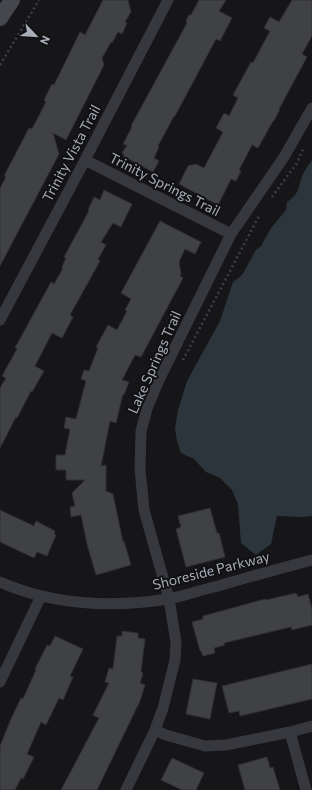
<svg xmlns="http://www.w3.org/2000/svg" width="312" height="790" viewBox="0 0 312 790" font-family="Commissioner,sans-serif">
<rect width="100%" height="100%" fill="#161618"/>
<path fill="#2c353c" d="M312 160V516L302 517 277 516 271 544 256 555 241 543 238 504 232 490 220 478 206 472 194 459 181 453 177 441 175 429 178 410 187 381 220 321 233 282 242 275 256 250 261 246 271 228 286 210 287 202C300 193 297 190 302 177 304 171 308 165 312 160Z"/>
<path fill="#404145" stroke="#303034" d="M103 0H128L131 12 125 22 127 23 122 34 118 32 112 43 111 42 102 58 104 65 66 140 53 133 59 154 0 266V188L6 177 4 176 29 128 32 129 46 102 44 100 52 84 54 85 80 32 85 35Z
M199 0H226L219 11 232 18 220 41 216 39 175 116H174L158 146 159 147 154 158 159 161 153 172 123 156 124 154 122 153 127 145 123 144 132 127 131 126 187 23 186 21 189 15H191Z
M292 0H312V36L302 54 307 57 279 109H280L274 121H273L258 148 252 145 239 170 241 171 236 181 231 179 218 205 179 184 188 166 196 164 204 168 223 132 216 128 224 113 229 116 238 98 233 95 251 62 253 63 270 31 264 28 270 17 279 22Z
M104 190 132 204 121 227 113 223 101 242 106 245 98 259 100 261 70 315 73 317 62 338 52 333 35 366 44 371 32 392 31 391 17 418 16 417 0 448V388L6 378 2 376 17 349 15 348 51 282 54 284 62 270V267L66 258 64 257 89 211 88 210 94 197 100 200Z
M160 221 201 242 195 254 185 249 179 262 181 274 180 276 183 278 141 357 135 355 122 380 129 382 124 395 123 394 116 423 110 421 101 466 106 465V491L113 494 123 542 124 541 131 565 96 575 87 544 81 515 71 517 70 507 75 506 72 493 85 480H66V470H56V455H65L70 429 64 428 66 417 76 419 86 381 81 379 84 370 89 371 98 348 96 347 108 325 117 330 127 311 125 310 131 299 121 293Z
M210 508 217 533H219L225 557 186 567 176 529 181 527 178 516Z
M0 510 34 526 36 521 55 531 54 534 56 535 47 556 37 552 34 558 0 542Z
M296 593 298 597 308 594 312 609V625L292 630 291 627 224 643 225 645 214 648 215 653 203 656 201 651H200L192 622 203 619V616L225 610 265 599 266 600Z
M122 631 138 633V638L145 639 141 672 143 673 140 683 145 685 140 701 97 790H61L99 718 93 715 109 683 105 682 109 668 113 669 117 636H122Z
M55 636 83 649 70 676 73 677 63 700 59 698 46 725 41 722 27 754 34 757 23 779 21 778 15 790H0V746L11 719 21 698 23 699 36 670 35 669 47 645 50 646Z
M312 664V699L240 716 239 711 229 713 222 686Z
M193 679 217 683 210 719 186 714Z
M267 757 270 768 273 767 280 790H245L238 765Z
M172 758 204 773 196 790H182L161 780Z"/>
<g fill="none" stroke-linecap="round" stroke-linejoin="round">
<path stroke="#3d3f44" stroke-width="2.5" stroke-dasharray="2 3" stroke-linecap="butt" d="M0 65 39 0
M272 197 297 163 303 149
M183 360 259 216
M176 583 192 579"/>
<path stroke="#37383d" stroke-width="11" d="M85 160 231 234
M0 320 85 160 168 0
M0 582C52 605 112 608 168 599 184 596 201 590 218 586 249 577 281 568 312 560
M0 682 41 596
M155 730 166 735 205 746 226 745 290 732 312 726
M290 732 306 790
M126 790 155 730 163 708 175 660 176 642 169 599 144 510 140 469 141 431 147 409 158 382 231 234 284 157 312 108"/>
<path stroke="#45474d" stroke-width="16" d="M0 18 12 0"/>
</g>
<g text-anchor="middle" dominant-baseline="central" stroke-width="4" stroke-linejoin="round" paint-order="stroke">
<g font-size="14" fill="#a8adb8" stroke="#111113">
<text transform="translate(71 153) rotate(-62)">Trinity Vista Trail</text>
<text transform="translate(165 184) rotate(27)">Trinity Springs Trail</text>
<text transform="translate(154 362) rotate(-66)">Lake Springs Trail</text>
<text transform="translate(211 570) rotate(-14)">Shoreside Parkway</text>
</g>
</g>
<g transform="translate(36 36) rotate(115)" stroke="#111113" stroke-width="3" paint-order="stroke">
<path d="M0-3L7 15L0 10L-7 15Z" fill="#a8adb8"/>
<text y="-6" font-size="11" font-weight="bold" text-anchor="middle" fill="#a8adb8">N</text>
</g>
</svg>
